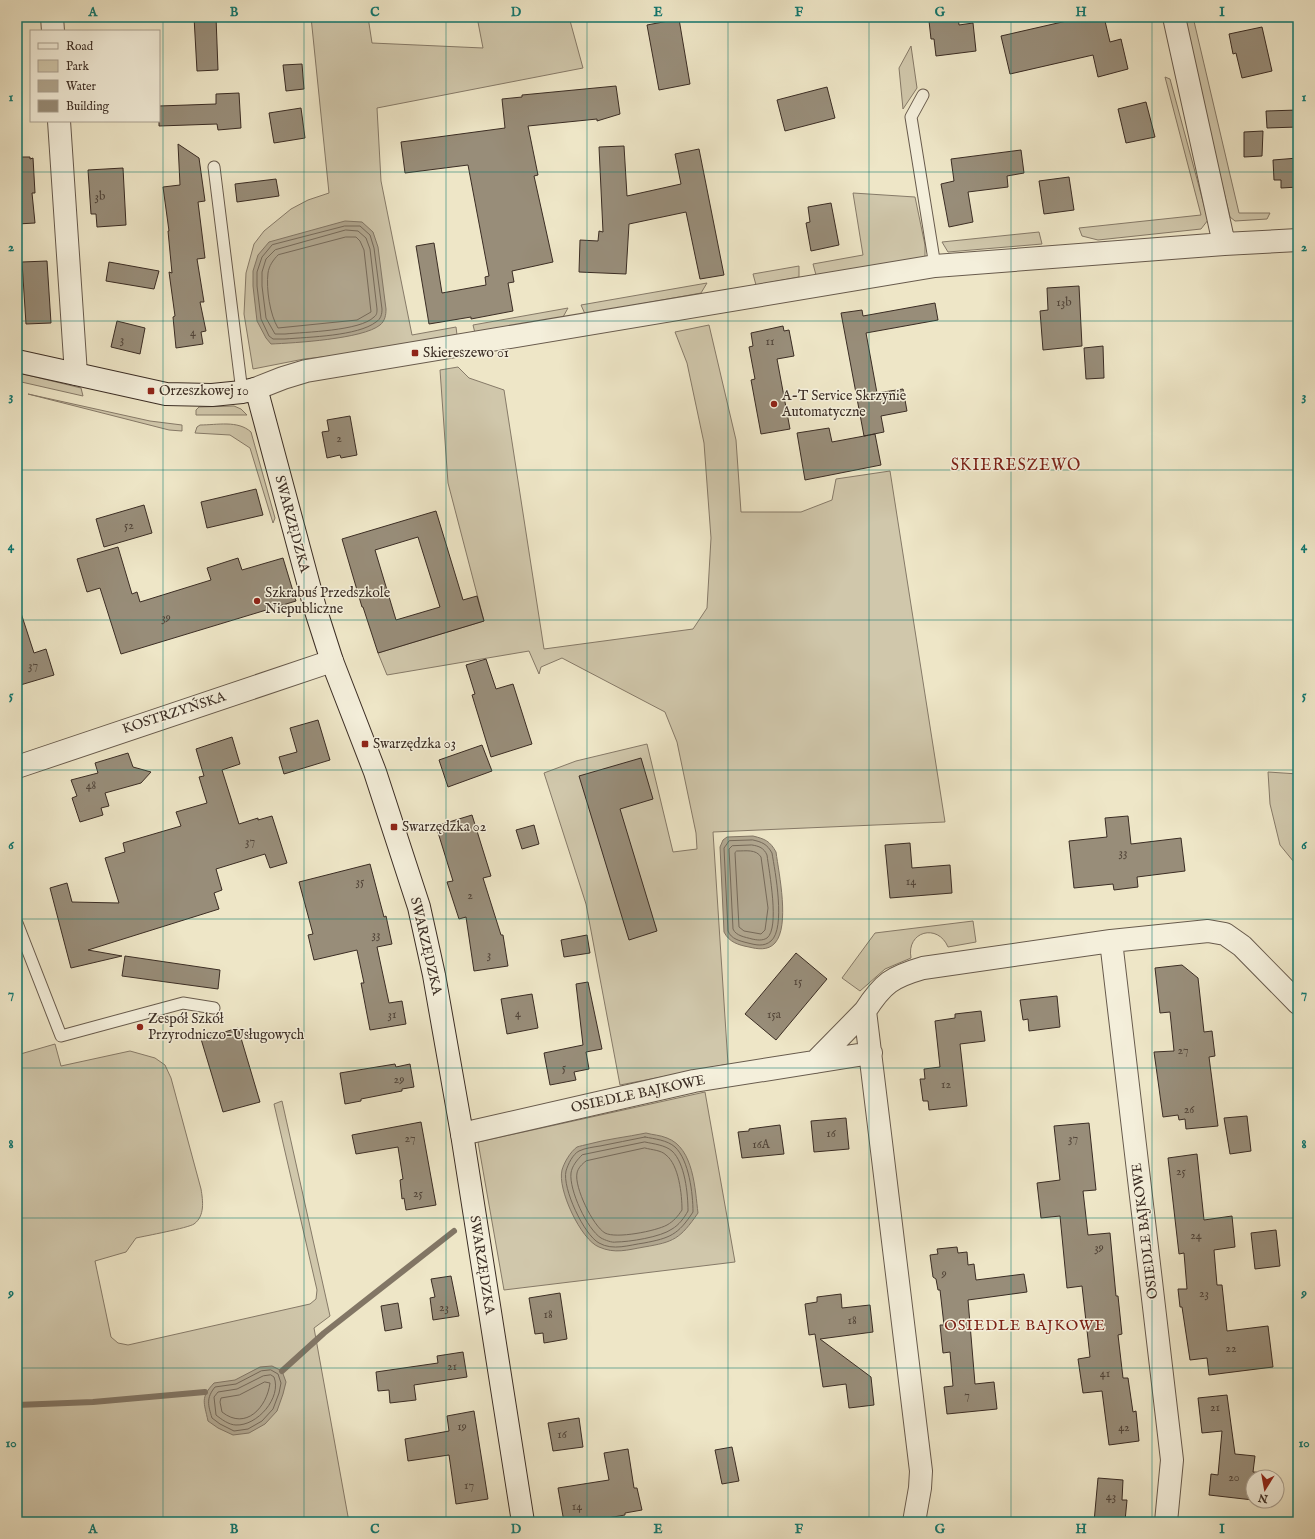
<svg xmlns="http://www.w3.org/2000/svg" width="1315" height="1539" viewBox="0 0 1315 1539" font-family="'IM FELL English',serif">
<rect width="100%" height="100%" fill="#eee6c7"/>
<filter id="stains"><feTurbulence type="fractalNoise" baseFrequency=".005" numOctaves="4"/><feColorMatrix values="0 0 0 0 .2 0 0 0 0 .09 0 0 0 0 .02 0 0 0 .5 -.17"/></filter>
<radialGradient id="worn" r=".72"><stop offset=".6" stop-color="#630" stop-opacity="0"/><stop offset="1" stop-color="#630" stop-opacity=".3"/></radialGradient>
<path fill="#d0c7ab" stroke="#867a68" d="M311 17H368L372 43 483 48 477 17H569L583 68 377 108 381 181 412 335 456 327 457 335 348 354 304 359 253 369 244 314 246 273 254 244 264 231 291 209 308 200 329 193Z
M1181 17H1193L1239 213H1270L1267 219 1235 221 1230 217Z
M911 46 917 88 903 109 899 68Z
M1165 77 1170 79 1208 220 1201 229 1098 240 1082 236 1079 228 1201 215Z
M853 193 915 197 925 245V259L816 275 813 264 863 255Z
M1039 232 1042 244 948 252 942 242Z
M799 266V277L756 285 753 274Z
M707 283 701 293 585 314 581 305Z
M568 308 563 317 475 333 473 325Z
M709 325 736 440 741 512H801L832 500 836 479 890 471 945 822 713 832 728 1064 620 1085 586 904 544 773 576 761 647 744 673 852 697 849 696 833 677 742 665 712 562 658 541 667 539 674 529 651 387 675 378 653 484 621 448 483 440 370 458 367 469 378 504 390 544 649 693 629 707 608 711 538 704 443 687 363 675 332Z
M19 373 81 388 83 396 17 381V374Z
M28 394 150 421 182 425V431L169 430Z
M234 406 241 409 247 415H196V410L199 407Z
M200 425C217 425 238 420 251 432L275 518 273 523 250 448 230 435 195 433 197 427Z
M1268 772 1298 774V867L1280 845 1270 804Z
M973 921 976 942 948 947C938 923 906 931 911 958L885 969 860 991 842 978 875 933Z
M55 1044 61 1066 130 1051 155 1058 165 1065 171 1078 201 1189C203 1201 205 1216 194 1224 188 1228 145 1236 136 1238L126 1252 95 1261 111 1337 118 1343 128 1345 310 1304 316 1299 317 1290 274 1104 282 1101 330 1316 314 1328 349 1522H17V1055Z
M705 1092 735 1262 504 1290 478 1142Z"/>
<path fill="#b1a790" stroke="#827665" d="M345 221 362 222 373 232 378 247 386 309C386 315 385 321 380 325 363 339 294 343 271 344L266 338 257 321 253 286V271L258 255 269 242Z
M753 836C765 839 770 841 776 852 779 874 790 926 775 943 768 951 757 949 749 947 738 945 729 942 724 932L720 847 723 840 727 837Z
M646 1133C653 1135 660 1135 667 1138 694 1148 695 1190 698 1213 680 1239 674 1242 644 1247 627 1250 615 1254 599 1247 581 1240 557 1189 562 1170 564 1163 570 1152 577 1147 580 1146 585 1145 589 1144 607 1139 627 1137 646 1133Z
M272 1366 282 1371 286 1382 283 1394 277 1411 265 1424 249 1433 233 1435 218 1428 208 1421C204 1402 200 1398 214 1383L235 1380 260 1367Z"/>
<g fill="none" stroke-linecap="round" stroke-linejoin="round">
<path stroke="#766a5a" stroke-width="1" d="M345 226H360L370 235 374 248 382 309C382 314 381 319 376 322 358 336 309 337 285 339H273L269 336 261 319 257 286V272L262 257 272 245Z
M346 230 358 231 366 238 370 249 377 309C377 312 377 315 374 317 360 331 305 332 285 334H275L266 318 262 286V272L266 259 275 250Z
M346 237H356L360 241 364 250 371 312 357 320 278 328C270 315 266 289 268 273 269 266 273 260 278 255Z
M753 840C762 842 767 844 772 853 775 871 786 928 771 941 764 947 756 945 748 943 740 941 731 939 728 931L724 848 729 841Z
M752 845C759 846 764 848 767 855 769 871 780 928 767 938 762 941 757 940 752 939 745 937 736 936 733 929L729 849 732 846Z
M737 851C746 851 756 849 761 857L768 908 765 930 761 934 744 931 739 927 735 853Z
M645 1137C655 1139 667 1140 675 1147 689 1160 693 1194 693 1212 678 1235 670 1238 644 1243 629 1245 613 1251 599 1243 584 1235 562 1188 566 1171 568 1164 573 1154 579 1151 585 1148 594 1147 600 1146 615 1143 630 1140 645 1137Z
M645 1142C654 1144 665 1145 672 1151 685 1163 688 1194 688 1211 684 1218 679 1225 672 1229 661 1237 629 1242 616 1242 612 1243 605 1240 601 1238 587 1229 569 1190 571 1173 572 1166 577 1160 582 1155Z
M645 1148C652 1150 661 1150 666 1155 679 1165 682 1195 682 1210 678 1216 674 1221 667 1225 656 1231 616 1239 605 1233 593 1226 574 1187 577 1173 578 1168 582 1164 586 1161Z
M271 1370 278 1374 281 1383 279 1393 273 1409 262 1421 248 1429 234 1431 220 1424 212 1418C208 1405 206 1398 215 1387L236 1384 261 1371Z
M271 1375 274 1377C282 1398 257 1426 236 1425 229 1425 221 1419 216 1415L214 1397 218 1392 237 1389 263 1376Z
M265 1382 270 1383C267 1407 246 1431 222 1412L220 1402 221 1398 239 1395Z"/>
<path stroke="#827665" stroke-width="6" d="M282 1371 324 1333 454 1231
M17 1405 93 1402 205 1392"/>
</g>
<path fill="#988d79" stroke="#3b2d24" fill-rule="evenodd" d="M194 17H216L218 70 197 71Z
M958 17 959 25 973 23 976 51 936 56 934 39H931L929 21Z
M1084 17H1104L1110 42 1121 39 1128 69 1098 77 1093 55 1010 74 1001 36Z
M679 19 690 84 659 90 647 25Z
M1262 27 1272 71 1242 78 1236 53 1233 54 1229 34Z
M302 64 304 89 286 91 283 65Z
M616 86 620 114 597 121V119L528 126 538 175 534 176 553 262 512 271 514 282 508 283 513 311 471 319V317L429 324 416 246 434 243 442 293 486 285 485 277 489 276 468 165 405 173 401 142 505 128 502 99 522 97V95Z
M827 87 835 118 785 131 777 100Z
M239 93 241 128 218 130 217 124 159 126V106L216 104V94Z
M1146 102 1155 137 1126 143 1118 109Z
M301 108 305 138 274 143 269 113Z
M1298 110V127L1267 128 1266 111Z
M1263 131 1262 156 1244 157V132Z
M178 144 199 158 205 201 198 202 205 258 197 259 204 302H200L206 331 201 332 203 344 176 348 173 317 175 316 169 272 172 273 168 231H169L163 187 180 185Z
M624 146 627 196 681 184 675 154 699 149 724 275 700 279 686 212 629 224 626 274 579 272 580 240 598 241 599 231 603 232 599 147Z
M1021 150 1024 173 1007 176 1008 187 968 192 973 222 949 227 941 184 954 181 951 159Z
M17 157H30V159L33 158 35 193H32L35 223 17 224Z
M1298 158V187L1281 188V180H1274L1273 160Z
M123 168 126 225 97 227 96 214H91L88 170Z
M1069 177 1074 210 1044 214 1039 181Z
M276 179 279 196 237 202 235 184Z
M831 203 839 245 811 251 806 223 810 222 808 207Z
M47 261 51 323 26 324 22 262Z
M109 262 159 271 154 289 106 281Z
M1079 286 1082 346 1043 350 1040 311 1048 310 1047 288Z
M935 303 938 320 866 333 877 393 903 389 907 411 881 416 884 432 864 436 841 313 862 310 863 316Z
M117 321 145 328 140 354 111 347Z
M783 326 784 331 789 330 794 356 777 359 790 429 761 434 751 380 755 379 749 347 753 346 751 333Z
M1103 346 1104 378 1086 379 1084 348Z
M350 416 357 455 341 458 340 455 327 458 322 432 329 431 327 420Z
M829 428 832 442 875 434 881 465 805 480 797 433Z
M256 489 263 515 207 528 201 502Z
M144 505 152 533 104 547 96 519Z
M436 511 463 600 477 596 484 621 378 653 363 607H362L342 539ZM418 537 440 607 396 620 375 550Z
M118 547 132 594 137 592 140 602 211 580 207 568 238 558 242 570 283 558 296 601 121 654 100 588 87 592 77 559Z
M20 610 34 653 46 649 54 675 17 686V611Z
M486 659 496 689 513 684 532 744 491 757 472 695 475 694 466 665Z
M318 720 330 760 284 774 279 757 297 752 290 728Z
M232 737 240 764 222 770 239 824 258 818V820L272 816 287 863 270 868 265 854 216 869 222 890 214 893 219 909 88 950 122 956 71 968 50 888 67 883 72 902 119 903 105 858 125 852 123 843 181 826 176 812 207 803 199 777 204 776 196 749Z
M482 745 492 771 448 787 439 760Z
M128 753 133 767 151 772 141 783 105 793 109 806 101 808 103 815 80 822 72 798 77 796 71 780 98 773 95 763Z
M641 758 653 799 620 809 657 931 629 940 579 776Z
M472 815 491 876 483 878 501 935H503L508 966 474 971 466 917 459 919 447 882 453 881 436 826Z
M1128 816 1131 844 1181 838 1185 871 1137 877 1138 887 1114 890 1113 884 1074 888 1069 841 1107 837 1105 818Z
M534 825 539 844 522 849 516 830Z
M910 843 912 868 950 865 952 893 890 898 885 845Z
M370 864 384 917 386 916 392 944 377 947 389 1003 402 1001 406 1024 370 1030 361 983H364L357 950 314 960 308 935 313 934 299 882Z
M587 935 590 953 564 957 561 940Z
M796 953 827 979 776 1040 745 1014Z
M125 956 220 970 218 989 122 976Z
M1182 965 1198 978 1204 1032 1212 1031 1215 1056 1209 1057 1218 1126 1186 1129 1185 1119 1179 1120 1178 1115 1163 1117 1154 1052 1174 1051 1170 1012 1160 1013 1155 968Z
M588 982 602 1049 586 1052 589 1069 574 1072 576 1080 550 1085 544 1053 583 1045 576 984Z
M532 994 538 1028 507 1034 501 999Z
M1057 996 1060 1027 1029 1031 1028 1019 1023 1020 1020 1000Z
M981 1011 985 1041 960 1044 967 1106 929 1110 928 1101H923L920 1079H925L924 1069 940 1067 935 1021 955 1018V1014Z
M238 1028 260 1102 223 1112 201 1039Z
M395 1064 396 1067 410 1064 414 1087 402 1089V1091L361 1099V1101L345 1104 340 1073Z
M1247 1116 1251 1151 1230 1154 1224 1118Z
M846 1118 849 1149 814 1152 811 1121Z
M421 1122 436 1205 406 1210 404 1198 402 1199 400 1180 403 1179 398 1147 356 1154 352 1135Z
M1089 1123 1096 1190 1083 1191 1088 1235 1110 1233 1116 1296H1118L1122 1334 1118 1335 1123 1378H1128L1133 1412 1136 1411 1139 1441 1109 1445 1102 1391 1083 1393 1078 1359 1090 1357 1082 1286 1067 1288 1060 1216 1041 1218 1037 1183 1060 1180 1054 1126Z
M780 1125 784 1154 742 1158 738 1132 749 1131V1129Z
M1197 1154 1204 1220 1232 1216 1235 1247 1214 1250 1217 1285H1222L1227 1331 1268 1326 1273 1367 1209 1375 1207 1358 1190 1360 1182 1307H1180L1178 1289H1187L1184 1253 1179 1254 1168 1158Z
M1276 1230 1280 1266 1255 1269 1251 1233Z
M957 1247 958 1253 967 1252 968 1265 974 1264 976 1280 1024 1274 1027 1292 968 1300 975 1384 994 1382 997 1409 947 1414 944 1387 953 1386 950 1352 943 1353 940 1325H944L940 1290H938L936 1279 933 1277 930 1255 938 1254 937 1249Z
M451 1276 459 1316 433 1320 430 1298 435 1297 431 1279Z
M560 1293 567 1339 544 1343 543 1333 535 1334 529 1298Z
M841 1294 842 1308 870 1305 873 1332 820 1339 871 1377 874 1405 849 1408 846 1384 823 1387 815 1334 809 1335 805 1304 817 1302V1297Z
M398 1303 402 1328 385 1331 381 1306Z
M463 1352 467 1377 414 1385 416 1400 390 1403 389 1390 378 1391 376 1372 438 1363 437 1356Z
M1227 1395 1235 1454 1255 1456 1253 1472 1270 1473 1269 1477H1253V1500L1209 1495 1211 1474 1218 1475 1222 1431 1202 1433 1198 1398Z
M474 1411 488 1499 456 1504 449 1455 408 1461 405 1439 449 1431 447 1416Z
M579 1418 583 1447 553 1451 548 1423Z
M732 1447 739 1481 722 1484 715 1450Z
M628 1449 634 1488H637L642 1510 625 1513V1515L584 1522H564L558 1488 609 1480 604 1453Z
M1098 1478 1123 1480 1122 1500H1127L1125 1521 1094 1522Z"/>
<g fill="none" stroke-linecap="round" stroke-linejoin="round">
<defs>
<path id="lane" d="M923 95 911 117 935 266
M214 167 242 392
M17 923 61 1036 183 1003 214 1008"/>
<path id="street" d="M52 17 53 31
M1174 17 1224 244
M59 121 76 374
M255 389 283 378 306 371 935 266 1224 244 1298 240
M17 767 332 661
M1111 941 1208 931 1225 934 1242 946 1298 1003
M815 1062 865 1011
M462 1134 694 1081 871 1053
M914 1522 920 1488 921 1471 865 1011C883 983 892 977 923 968L1111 941 1172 1460 1166 1522"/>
<path id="secondary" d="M17 361 166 394 212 395 242 392 255 389 259 399 315 608 332 661 375 772 419 907 434 975 462 1134 523 1522"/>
</defs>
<use href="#lane" stroke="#685b4d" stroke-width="13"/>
<use href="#street" stroke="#685b4d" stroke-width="24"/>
<use href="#secondary" stroke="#3b2d24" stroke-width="24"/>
<use href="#lane" stroke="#f4efdb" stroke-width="11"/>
<use href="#street" stroke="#f4efdb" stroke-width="22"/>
<use href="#secondary" stroke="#f4efdb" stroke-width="22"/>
</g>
<path fill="none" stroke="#0f766e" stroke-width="1" stroke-opacity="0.55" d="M163 17V1522M304 17V1522M446 17V1522M587 17V1522M728 17V1522M869 17V1522M1011 17V1522M1152 17V1522M17 172H1298M17 321H1298M17 470H1298M17 620H1298M17 770H1298M17 919H1298M17 1068H1298M17 1218H1298M17 1368H1298"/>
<g fill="#8f2418" stroke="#f4efdb" stroke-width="1.5">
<rect x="411" y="349" width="8" height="8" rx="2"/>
<rect x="147" y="387" width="8" height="8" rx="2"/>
<circle cx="774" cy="404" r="4"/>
<circle cx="257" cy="601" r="4"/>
<rect x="361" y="740" width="8" height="8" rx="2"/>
<rect x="390" y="823" width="8" height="8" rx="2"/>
<circle cx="140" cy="1027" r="4"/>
</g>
<g text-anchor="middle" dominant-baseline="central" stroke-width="3" stroke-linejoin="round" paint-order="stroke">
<g font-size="12" fill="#524539">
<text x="100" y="196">3b</text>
<text x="1064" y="302">13b</text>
<text x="193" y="332">4</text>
<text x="122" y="339">3</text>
<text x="770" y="341">11</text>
<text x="339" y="438">2</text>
<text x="129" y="525">52</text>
<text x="166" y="617">39</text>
<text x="33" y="665">37</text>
<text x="91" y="785">48</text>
<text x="250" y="841">37</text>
<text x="1123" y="852">33</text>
<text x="360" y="881">35</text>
<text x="911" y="881">14</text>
<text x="470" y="895">2</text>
<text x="376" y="934">33</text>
<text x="489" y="954">3</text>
<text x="798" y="981">15</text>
<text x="518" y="1013">4</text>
<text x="392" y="1014">31</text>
<text x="774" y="1014">15a</text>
<text x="1183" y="1050">27</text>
<text x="564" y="1067">5</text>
<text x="399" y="1079">29</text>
<text x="946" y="1084">12</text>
<text x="1189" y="1109">26</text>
<text x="831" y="1133">16</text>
<text x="410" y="1138">27</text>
<text x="1073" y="1138">37</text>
<text x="761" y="1144">16A</text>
<text x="1181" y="1171">25</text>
<text x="418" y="1193">25</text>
<text x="1196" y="1235">24</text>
<text x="1099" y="1247">39</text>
<text x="944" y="1273">9</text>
<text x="1204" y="1293">23</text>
<text x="444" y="1307">23</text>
<text x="548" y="1314">18</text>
<text x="852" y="1320">18</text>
<text x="1231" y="1348">22</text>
<text x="452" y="1366">21</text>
<text x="1105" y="1373">41</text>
<text x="967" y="1395">7</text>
<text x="1215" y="1407">21</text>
<text x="462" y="1426">19</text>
<text x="1124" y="1427">42</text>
<text x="562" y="1434">16</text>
<text x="1234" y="1477">20</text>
<text x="469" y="1485">17</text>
<text x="1111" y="1496">43</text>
<text x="577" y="1506">14</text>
</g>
<g font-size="14" fill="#3b2d24" stroke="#f4efdb" text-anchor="start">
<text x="423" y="353">Skiereszewo 01</text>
<text x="159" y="391">Orzeszkowej 10</text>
<text x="782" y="396">A-T Service Skrzynie<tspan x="782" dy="16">Automatyczne</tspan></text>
<text x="265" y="593">Szkrabuś Przedszkole<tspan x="265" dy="16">Niepubliczne</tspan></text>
<text x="373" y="744">Swarzędzka 03</text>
<text x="402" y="827">Swarzędzka 02</text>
<text x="148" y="1019">Zespół Szkół<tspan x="148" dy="16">Przyrodniczo-Usługowych</tspan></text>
</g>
<g font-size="14" fill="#3b2d24" stroke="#f4efdb">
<text transform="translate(292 524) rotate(75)">SWARZĘDZKA</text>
<text transform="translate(174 713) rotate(-18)">KOSTRZYŃSKA</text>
<text transform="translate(426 946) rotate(77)">SWARZĘDZKA</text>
<text transform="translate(638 1094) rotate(-12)">OSIEDLE BAJKOWE</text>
<text transform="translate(1145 1231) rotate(-97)">OSIEDLE BAJKOWE</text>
<text transform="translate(482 1265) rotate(81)">SWARZĘDZKA</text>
</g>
<g font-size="15" letter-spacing="1" fill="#7a1f14" stroke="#f4efdb">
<text x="1025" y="1325">OSIEDLE BAJKOWE</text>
</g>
<g font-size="16" letter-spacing="1" fill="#7a1f14" stroke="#f4efdb">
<text x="1016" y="466">SKIERESZEWO</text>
</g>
</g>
<rect width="1315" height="1539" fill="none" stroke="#eee6c7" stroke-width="44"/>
<rect x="30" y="30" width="130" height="92" fill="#f4efdb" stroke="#aaa192"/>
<rect x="38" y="43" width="20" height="6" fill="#f4efdb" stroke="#aaa192"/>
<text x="66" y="50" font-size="12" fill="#3b2d24">Road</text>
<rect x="38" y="60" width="20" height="12" fill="#d0c7ab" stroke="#aaa192"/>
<text x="66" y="70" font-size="12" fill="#3b2d24">Park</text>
<rect x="38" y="80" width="20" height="12" fill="#b1a790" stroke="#aaa192"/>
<text x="66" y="90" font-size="12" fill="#3b2d24">Water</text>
<rect x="38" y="100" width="20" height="12" fill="#988d79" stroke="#aaa192"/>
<text x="66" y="110" font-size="12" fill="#3b2d24">Building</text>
<g transform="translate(1265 1489) rotate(191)"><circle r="19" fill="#f4efdb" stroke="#aaa192"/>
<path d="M0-3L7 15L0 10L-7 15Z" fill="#8f2418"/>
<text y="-6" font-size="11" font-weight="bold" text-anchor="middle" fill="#3b2d24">N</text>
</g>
<rect x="22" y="22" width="1271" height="1495" fill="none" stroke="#0f766e" stroke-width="1.5"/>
<g font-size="13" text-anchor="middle" font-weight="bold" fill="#0f766e">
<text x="93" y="16">A</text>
<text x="234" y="16">B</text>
<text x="375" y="16">C</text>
<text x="516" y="16">D</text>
<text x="658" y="16">E</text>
<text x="799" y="16">F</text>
<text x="940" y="16">G</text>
<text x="1081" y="16">H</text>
<text x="1222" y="16">I</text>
<text x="11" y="101">1</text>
<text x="1304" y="101">1</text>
<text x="11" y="251">2</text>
<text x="1304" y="251">2</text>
<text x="11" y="400">3</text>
<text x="1304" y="400">3</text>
<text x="11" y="550">4</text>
<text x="1304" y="550">4</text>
<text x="11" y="699">5</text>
<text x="1304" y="699">5</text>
<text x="11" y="849">6</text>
<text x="1304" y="849">6</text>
<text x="11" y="998">7</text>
<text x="1304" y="998">7</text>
<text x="11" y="1148">8</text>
<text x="1304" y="1148">8</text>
<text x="11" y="1297">9</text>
<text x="1304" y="1297">9</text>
<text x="11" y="1447">10</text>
<text x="1304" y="1447">10</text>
<text x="93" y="1533">A</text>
<text x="234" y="1533">B</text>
<text x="375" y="1533">C</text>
<text x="516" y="1533">D</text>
<text x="658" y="1533">E</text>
<text x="799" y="1533">F</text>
<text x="940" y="1533">G</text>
<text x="1081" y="1533">H</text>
<text x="1222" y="1533">I</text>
</g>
<rect width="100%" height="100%" filter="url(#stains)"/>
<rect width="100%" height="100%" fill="url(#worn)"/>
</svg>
